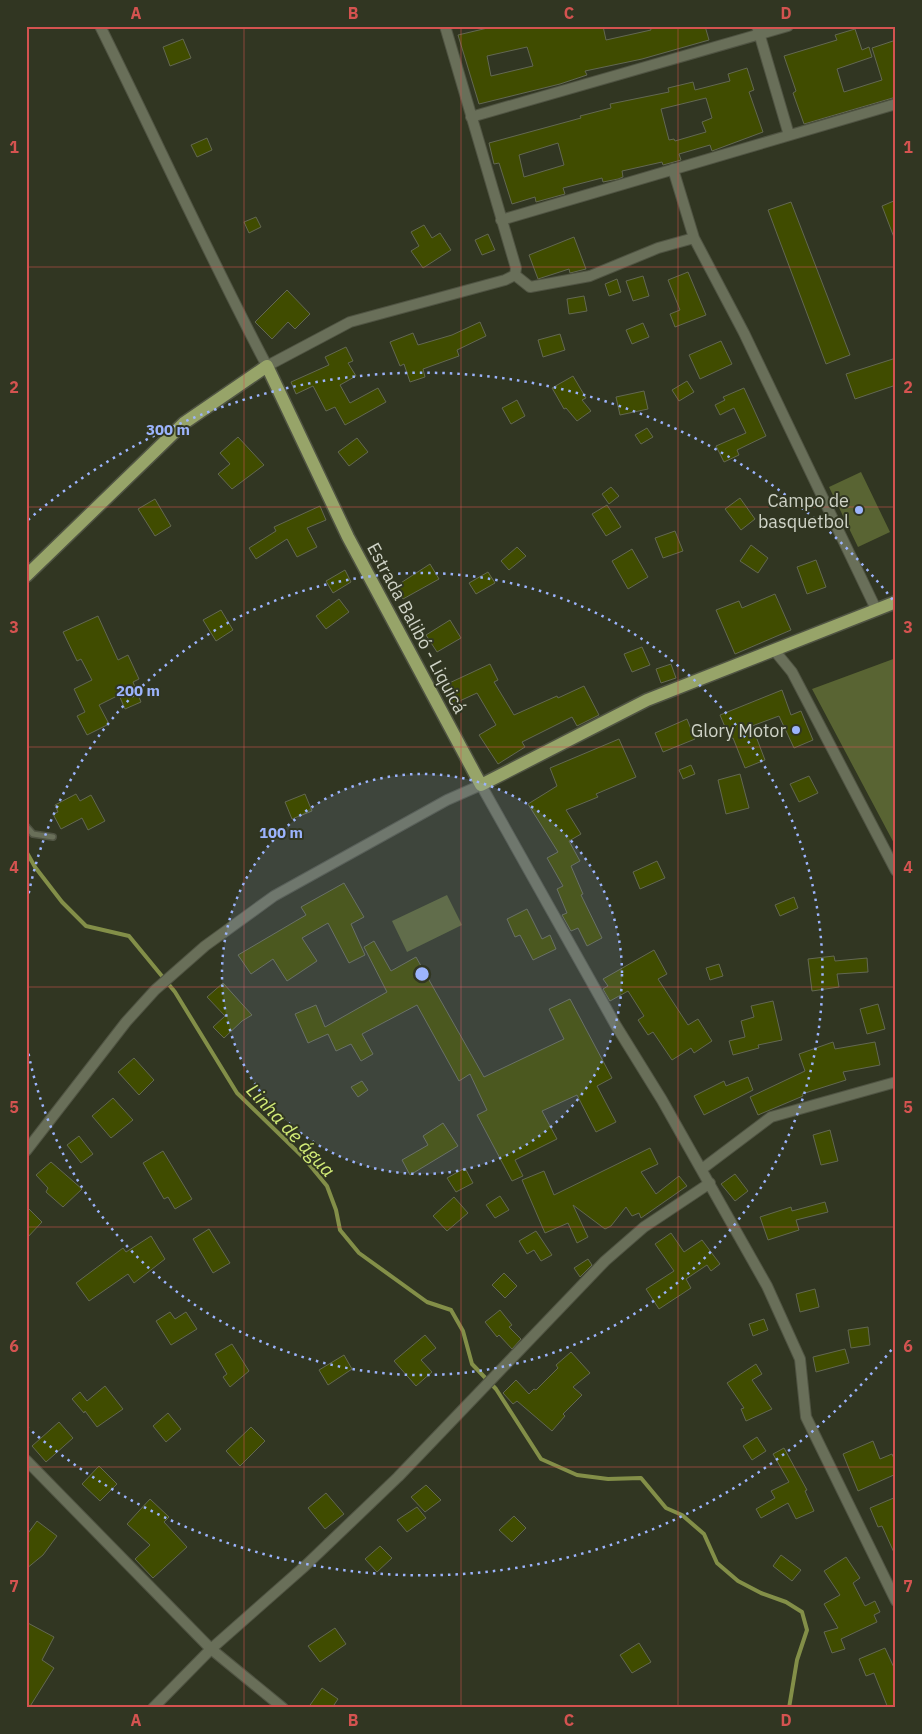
<svg xmlns="http://www.w3.org/2000/svg" width="922" height="1734" viewBox="0 0 922 1734" font-family="'IBM Plex Sans',sans-serif">
<rect width="100%" height="100%" fill="#313622"/>
<path fill="#596433" d="M861 472 890 532 858 547 829 487Z
M896 658V847L812 689Z
M447 895 462 925 407 952 392 921Z"/>
<g fill="none" stroke-linecap="round" stroke-linejoin="round">
<path stroke="#838f48" stroke-width="4" d="M26 851 35 867 62 902 86 926 129 936 175 992 237 1093 304 1158 327 1186 336 1210 340 1230 359 1253 427 1302 451 1310 463 1331 472 1364 496 1389 541 1459 577 1475 608 1479 641 1478 666 1508 682 1515 704 1534 717 1563 738 1581 761 1593 786 1602 802 1612 807 1630 797 1660 789 1708"/>
</g>
<path fill="#404c00" stroke="#636852" fill-rule="evenodd" d="M496 26H603L606 40 651 30 650 26H705L709 40 642 59 585 71 587 75 560 84 479 104 458 35ZM527 47 533 66 491 76 487 56Z
M855 29 862 50 869 47 872 57 837 69 844 92 882 80 872 48 896 40V97L804 124 793 93 796 91 784 56 837 40 835 35Z
M183 39 191 58 170 66 163 47Z
M747 68 754 90 749 92 763 132 712 151 710 145 679 154 681 160 663 165 662 162 622 171 623 177 618 179 603 182 602 178 563 188 565 194 536 202 535 197 512 204 499 163 494 164 489 143 581 118 580 116 611 108 610 104 669 92 668 88 693 82 695 90 730 81 728 74ZM706 98 712 118 702 122 706 132 675 141 674 139 669 140 661 109ZM558 143 564 165 524 177 519 155Z
M207 138 212 150 197 157 191 145Z
M896 200V240H895L882 206Z
M791 202 850 355 826 364 768 210Z
M256 217 261 227 249 233 244 222Z
M424 225 432 238 440 233 451 250 423 268 411 251 419 246 411 232Z
M488 234 495 250 482 255 475 240Z
M574 237 586 269 570 273 569 269 538 279 529 255Z
M688 272 706 315 675 327 670 314 680 310 668 280Z
M643 276 649 296 633 301 626 281Z
M617 279 621 292 609 296 605 284Z
M287 290 310 314 295 329 288 322 272 339 255 322Z
M584 296 587 311 569 314 567 299Z
M480 322 486 336 457 350 459 356 423 369 425 377 410 382 404 364 400 366 390 342 413 333 418 345 452 335Z
M643 323 649 337 632 344 626 330Z
M560 334 565 350 543 357 538 340Z
M721 341 732 364 700 379 689 355Z
M346 347 353 361 348 363 356 376 340 385 350 403 378 388 386 402 345 425 335 407 326 411 313 386 296 394 291 382 329 365 325 357Z
M896 358V385L855 399 846 374Z
M573 376 586 398 582 400 591 411 577 421 566 408 564 409 552 388Z
M687 381 694 392 679 401 672 390Z
M744 388 766 436 737 450 739 455 724 462 716 446 746 433 734 408 720 415 715 405 725 400 723 397Z
M644 391 648 409 620 415 616 397Z
M517 400 525 416 511 424 502 408Z
M647 428 653 437 641 444 635 435Z
M238 437 264 465 232 489 218 474 230 464 220 453Z
M357 438 368 452 349 466 338 452Z
M611 487 619 496 609 504 602 494Z
M740 498 755 519 741 530 725 509Z
M155 499 171 526 155 536 138 509Z
M607 505 621 527 606 536 592 514Z
M320 506 326 520 307 528 317 547 297 557 287 539 256 559 249 548 276 531 274 527Z
M675 531 683 551 663 558 655 538Z
M751 545 768 558 758 573 740 561Z
M517 547 526 556 509 570 501 561Z
M632 549 648 577 628 589 612 561Z
M816 560 826 587 807 594 797 567Z
M430 564 439 579 403 599 396 586Z
M345 570 351 582 333 593 326 581Z
M488 572 495 583 476 594 469 583Z
M775 594 791 630 735 654 716 610 739 601 742 608Z
M339 599 349 612 326 629 316 616Z
M221 610 233 630 216 641 203 620Z
M98 616 118 660 128 655 139 679 133 682 141 702 125 709 119 695 99 705 109 724 87 735 77 716 85 712 74 689 92 680 81 659 77 661 63 632Z
M450 620 461 638 437 652 426 635Z
M642 647 650 665 632 672 624 654Z
M490 664 498 680 494 682 514 715 557 696 558 698 584 686 599 715 577 726 572 717 522 742 525 747 498 764 479 735 496 725 477 693 453 704 445 685Z
M671 664 676 678 661 683 656 669Z
M782 690 791 715 801 711 813 740 794 748 779 716 752 726 765 760 745 768 733 738 730 739 720 715Z
M687 719 695 739 663 752 655 733Z
M619 739 636 777 596 794 598 797 566 810 581 834 569 841 580 861 571 866 583 894 581 895 602 938 587 946 578 928 571 931 562 915 567 913 557 889 563 886 547 858 558 852 528 804 557 786 550 768Z
M691 765 695 774 683 779 679 770Z
M740 774 749 808 726 814 718 780Z
M809 776 818 793 799 802 790 784Z
M76 794 80 801 91 795 105 821 88 830 82 818 61 829 53 814 58 812 55 805Z
M305 794 312 811 292 819 285 802Z
M657 861 665 878 640 889 633 872Z
M344 883 364 917 351 924 365 955 349 963 328 923 302 938 317 961 287 981 273 959 251 974 238 955 306 915 301 907Z
M794 897 798 908 780 916 775 905Z
M527 909 542 939 550 935 556 949 533 960 520 935 515 937 507 919Z
M374 941 391 971 416 957 484 1077 564 1039 549 1009 570 999 612 1078 597 1086 616 1122 596 1132 577 1095 542 1111 557 1139 515 1160 523 1176 512 1181 477 1115 487 1110 470 1074 459 1081 417 1005 362 1034 373 1054 361 1061 351 1044 336 1051 328 1034 308 1043 295 1014 316 1005 325 1027 387 992 364 947Z
M654 950 667 974 658 979 688 1025 698 1019 712 1041 694 1053 691 1048 672 1060 653 1032 648 1035 638 1020 644 1016 628 991 610 1001 603 989 608 986 603 979Z
M834 956 835 961 867 958 868 972 837 974 839 987 812 991 808 959Z
M719 964 723 976 710 980 706 968Z
M223 983 252 1015 242 1021 224 1038 213 1027 225 1016 207 997Z
M773 1001 782 1040 758 1045 759 1048 733 1055 729 1041 745 1037 741 1021 754 1017 751 1006Z
M878 1004 885 1029 867 1034 860 1009Z
M833 1042 835 1049 875 1042 880 1065 843 1072 846 1080 802 1094 803 1096 758 1115 750 1097 805 1071 799 1054Z
M134 1058 154 1080 139 1095 118 1072Z
M748 1077 753 1090 704 1115 694 1096 724 1081 726 1086Z
M362 1081 368 1090 358 1097 351 1087Z
M113 1098 133 1120 111 1138 92 1116Z
M443 1123 458 1146 410 1175 402 1160 428 1145 423 1136Z
M830 1130 838 1161 821 1165 813 1135Z
M79 1136 93 1154 81 1163 67 1145Z
M650 1148 658 1164 641 1172 656 1194 679 1176 687 1186 641 1218 639 1213 632 1216 626 1207 611 1226 605 1229 573 1205 588 1237 577 1243 568 1223 545 1233 522 1180 544 1171 554 1195Z
M163 1151 192 1199 175 1209 168 1197 164 1199 143 1163Z
M51 1162 82 1189 63 1207 46 1192 48 1188 36 1175Z
M465 1168 473 1183 456 1192 447 1178Z
M735 1174 748 1191 735 1201 721 1184Z
M500 1196 509 1210 495 1218 486 1205Z
M454 1197 468 1213 447 1231 433 1216Z
M825 1202 828 1212 796 1220 799 1230 768 1240 760 1217 791 1207 792 1211Z
M26 1206 42 1222 26 1239Z
M209 1229 230 1263 213 1273 193 1239Z
M536 1231 552 1255 541 1261 534 1250 527 1254 519 1241Z
M671 1233 684 1252 702 1240 720 1264 711 1271 707 1265 686 1279 691 1288 659 1309 646 1289 674 1271 655 1244Z
M151 1236 165 1259 134 1283 128 1274 89 1301 76 1283 123 1248 126 1252Z
M588 1259 592 1265 580 1277 574 1268Z
M504 1273 517 1286 505 1298 492 1285Z
M815 1289 819 1307 800 1312 796 1294Z
M500 1310 512 1325 509 1327 521 1339 512 1349 499 1335 497 1337 485 1322Z
M170 1312 175 1319 186 1312 197 1329 171 1345 156 1321Z
M764 1319 768 1330 753 1336 749 1324Z
M868 1327 870 1345 851 1348 848 1330Z
M425 1335 436 1348 421 1360 432 1372 416 1386 394 1361Z
M232 1344 249 1371 230 1387 223 1377 227 1374 215 1354Z
M845 1349 849 1363 816 1372 813 1357Z
M571 1352 590 1373 573 1387 582 1395 563 1414 565 1416 552 1431 517 1401 513 1404 503 1393 516 1380 529 1394 534 1389 536 1390 558 1368 556 1365Z
M344 1355 352 1369 328 1385 319 1370Z
M756 1364 762 1374 752 1380 772 1409 746 1421 741 1409 744 1408 727 1383Z
M105 1386 123 1409 97 1427 85 1411 84 1413 72 1399 80 1392 87 1401Z
M168 1413 181 1429 166 1442 153 1426Z
M59 1422 73 1438 46 1462 32 1446Z
M251 1427 265 1441 240 1466 226 1451Z
M757 1437 766 1451 752 1460 743 1446Z
M873 1441 880 1459 892 1454 896 1463V1474L858 1491 843 1454Z
M784 1448 807 1490 805 1491 814 1511 796 1519 788 1503 761 1518 756 1509 775 1498 771 1491 789 1482 773 1454Z
M99 1466 117 1484 100 1501 82 1484Z
M426 1485 441 1500 425 1512 411 1497Z
M326 1493 344 1514 325 1529 308 1508Z
M896 1497V1557L882 1526 878 1527 870 1508Z
M150 1499 169 1517 164 1522 187 1547 153 1578 135 1559 150 1545 127 1524Z
M417 1507 426 1518 407 1532 397 1520Z
M514 1516 526 1528 512 1542 499 1530Z
M37 1521 57 1536 43 1555 26 1569V1536Z
M380 1546 392 1558 377 1572 365 1559Z
M781 1555 801 1570 792 1581 773 1566Z
M846 1557 860 1578 853 1583 865 1606 875 1601 880 1612 874 1615 877 1622 841 1639 845 1649 832 1653 824 1632 838 1628 824 1604 840 1595 824 1571Z
M26 1622 54 1637 42 1660 54 1668 29 1708H26Z
M335 1628 346 1644 320 1662 308 1646Z
M639 1643 651 1662 632 1673 620 1655Z
M885 1648 896 1672V1708H888L874 1673 866 1676 859 1659Z
M322 1688 338 1699 332 1708H308Z"/>
<g fill="none" stroke-linecap="round" stroke-linejoin="round">
<defs>
<path id="lane" d="M26 826 33 834 53 837"/>
<path id="street" d="M100 26C156 139 208 254 267 366L350 322 505 280 515 275 516 268 445 26
M757 26 789 135
M471 117 788 26
M501 220 896 104
M694 238 744 333 876 609
M515 275 530 287 590 276 658 248 694 238 673 169
M774 650 792 672 896 871
M26 1151 126 1022 155 990 205 946 274 896 447 800 481 785 615 1024 662 1100 767 1286 800 1359 806 1417 896 1601
M702 1169 771 1117 896 1082
M26 1460 211 1649 283 1708
M153 1708 211 1649 305 1566 398 1477 605 1261 644 1227 710 1183"/>
<path id="primary" d="M26 576 184 423 267 366 348 537 481 785 647 700 896 602"/>
</defs>
<use href="#lane" stroke="#505443" stroke-width="8"/>
<use href="#street" stroke="#505443" stroke-width="12"/>
<use href="#primary" stroke="#505443" stroke-width="15"/>
<use href="#lane" stroke="#696f59" stroke-width="5"/>
<use href="#street" stroke="#696f59" stroke-width="10"/>
<use href="#primary" stroke="#97a469" stroke-width="12"/>
</g>
<path fill="none" stroke="#d45350" stroke-width="1" stroke-opacity="0.55" d="M244 26V1708M461 26V1708M678 26V1708M26 267H896M26 507H896M26 747H896M26 987H896M26 1227H896M26 1467H896"/>
<circle cx="422" cy="974" r="200" fill="#9cb4fd" fill-opacity=".12"/>
<g fill="none" stroke="#9cb4fd" stroke-width="2.5" stroke-dasharray="2.5 5">
<circle cx="422" cy="974" r="200"/>
<path d="M26 908A401 401 0 1 1 26 1040"/>
<path d="M896 1344A601 601 0 0 1 28 1428M28 520A601 601 0 0 1 896 604"/>
</g>
<g fill="#9cb4fd" stroke="#313622" stroke-width="2">
<circle cx="859" cy="510" r="5"/>
<circle cx="796" cy="730" r="5"/>
</g>
<g text-anchor="middle" dominant-baseline="central" stroke-width="4" stroke-linejoin="round" paint-order="stroke">
<g font-size="18" fill="#cfd3c7" stroke="#313622" text-anchor="end">
<text x="849" y="500">Campo de<tspan x="849" dy="21">basquetbol</tspan></text>
<text x="786" y="730">Glory Motor</text>
</g>
<g font-size="18" fill="#cfd3c7" stroke="#313622">
<text transform="translate(417 628) rotate(62)">Estrada Balibó - Liquicá</text>
</g>
<g font-size="19" font-style="italic" fill="#d2eb76" stroke="#313622">
<text transform="translate(291 1130) rotate(47)">Linha de água</text>
</g>
</g>
<circle cx="422" cy="974" r="8" fill="#9cb4fd" stroke="#313622" stroke-width="2.5"/>
<g font-size="15" text-anchor="middle" font-weight="bold" fill="#9cb4fd" stroke="#313622" stroke-width="4" stroke-linejoin="round" paint-order="stroke">
<text x="168" y="435">300 m</text>
<text x="138" y="696">200 m</text>
<text x="281" y="838">100 m</text>
</g>
<rect width="922" height="1734" fill="none" stroke="#313622" stroke-width="55"/>
<rect x="28" y="28" width="866" height="1678" fill="none" stroke="#d45350" stroke-width="2"/>
<g font-size="16" text-anchor="middle" font-weight="bold" fill="#d45350">
<text x="136" y="19">A</text>
<text x="353" y="19">B</text>
<text x="569" y="19">C</text>
<text x="786" y="19">D</text>
<text x="14" y="153">1</text>
<text x="908" y="153">1</text>
<text x="14" y="393">2</text>
<text x="908" y="393">2</text>
<text x="14" y="633">3</text>
<text x="908" y="633">3</text>
<text x="14" y="873">4</text>
<text x="908" y="873">4</text>
<text x="14" y="1113">5</text>
<text x="908" y="1113">5</text>
<text x="14" y="1352">6</text>
<text x="908" y="1352">6</text>
<text x="14" y="1592">7</text>
<text x="908" y="1592">7</text>
<text x="136" y="1726">A</text>
<text x="353" y="1726">B</text>
<text x="569" y="1726">C</text>
<text x="786" y="1726">D</text>
</g>
</svg>
